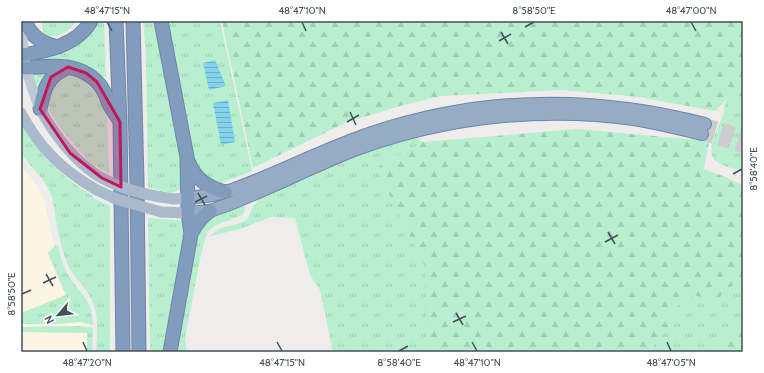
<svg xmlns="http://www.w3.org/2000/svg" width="764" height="373" viewBox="0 0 764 373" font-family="Cabin,sans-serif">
<defs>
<pattern id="grass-tufts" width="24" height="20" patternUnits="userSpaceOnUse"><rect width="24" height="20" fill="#b8efcf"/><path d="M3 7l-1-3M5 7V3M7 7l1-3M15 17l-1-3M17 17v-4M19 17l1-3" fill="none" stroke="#9fcfb4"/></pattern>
<pattern id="forest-firs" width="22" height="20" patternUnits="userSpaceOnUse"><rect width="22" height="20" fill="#b8efcf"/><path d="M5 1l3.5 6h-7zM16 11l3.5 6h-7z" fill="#9fcfb4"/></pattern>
<pattern id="water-rules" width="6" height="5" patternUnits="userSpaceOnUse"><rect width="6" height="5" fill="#84d3ed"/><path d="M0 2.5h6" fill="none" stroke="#6eaec3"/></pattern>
</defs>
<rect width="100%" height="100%" fill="#efecec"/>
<path fill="#fcf5e3" d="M21 165 33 180 43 196 54 246 47 253 65 294 89 325 87 352H21Z"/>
<path fill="url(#grass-tufts)" d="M41 21H77C68 32 55 41 42 34L43 30Z
M97 21H104L106 77 98 78 34 63 33 59Z
M143 21H155L181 156V188L173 193 148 188 146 53Z
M166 21H220L252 171 219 184 214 183 194 165Z
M56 69 37 92 30 71Z
M67 72 95 84 107 111 109 174 96 166 95 167 92 165C79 149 53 123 47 104 46 100 47 95 47 91Z
M743 95V172C735 169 723 166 717 162 703 152 719 127 723 115 724 110 725 105 726 100Z
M21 123C38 154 63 178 93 196V198L110 206V352H96C97 333 100 312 89 295 83 284 73 277 68 265 59 244 56 219 52 196L44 181 21 154Z
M415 136 423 142 376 168 426 266V352H333L320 290 310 275 295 218 271 217 240 229 211 236C220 223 236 228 247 219 251 215 251 209 254 205 257 202 260 199 263 196L354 155Z
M244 206 245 210 243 215 216 225 207 232 200 259 185 338 187 352H176L190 267 199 228 212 216Z
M148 218 187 221 165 352H150Z
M58 245C60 256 63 266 68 275 81 295 92 299 93 325L80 322 58 324H21V313L66 295 48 253 55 246Z
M742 277 743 317 715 352H648L671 323 667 314 692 295Z
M81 326 93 328 92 352H87V333L21 332V327Z"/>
<path fill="url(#forest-firs)" d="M222 21H743V95L726 100 715 111 639 97 562 90 441 96 400 106 347 122 253 168Z
M577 129 709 141 704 169 728 178 743 186V277H742L716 300 692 295 667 314 671 323 648 352H426L425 266 376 168 423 142Z
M743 317V352H715Z"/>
<path fill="url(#water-rules)" d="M215 60 226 86 209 90 203 63Z
M228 100 235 142 221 145 213 103Z"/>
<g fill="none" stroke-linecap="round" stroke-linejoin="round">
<path stroke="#cdcdcf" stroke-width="12" stroke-dasharray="12 6" stroke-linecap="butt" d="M705 124 743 135
M702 134 743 147"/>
<defs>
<path id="trunk" d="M188 198 213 195 232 190C279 173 324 149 372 133 482 96 593 95 705 124
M188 213 210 211 227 205C271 188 313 166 357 149 445 117 541 106 634 119 657 123 679 128 702 134"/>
<path id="motorway" d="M25 21C31 37 42 43 58 47
M116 21 120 122 123 352
M133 21 137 182 139 352
M161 21 187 157 188 213 191 234
M23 55C48 51 77 45 91 21
M26 68C53 65 84 62 102 88 105 93 107 99 109 104 112 110 116 115 119 120
M40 109C44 88 47 77 68 67
M188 161C195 179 207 187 225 192
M170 352 191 234C196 224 201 217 210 211"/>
</defs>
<use href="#trunk" stroke="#6d87a8" stroke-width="14"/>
<use href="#motorway" stroke="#6d87a8" stroke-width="15"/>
<path stroke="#bec8d6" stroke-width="10" d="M23 21C21 54 27 79 40 109"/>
<path stroke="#aabacc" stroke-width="11" d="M40 109C54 134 71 157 95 174
M21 113C39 147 61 169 95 189
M161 197 174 199 188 198
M161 212 188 213"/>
<use href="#trunk" stroke="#96abc4" stroke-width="12"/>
<use href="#motorway" stroke="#829cbd" stroke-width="13"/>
<path stroke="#aabacc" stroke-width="11" d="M95 174C116 187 137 193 161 197
M95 189 116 199 161 212"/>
</g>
<path fill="#c2185b" fill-opacity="0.2" stroke="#c2185b" stroke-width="3" stroke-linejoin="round" d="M68 67 86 73 97 82 120 122 121 187 102 178 70 153 40 109 51 77Z"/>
<path fill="none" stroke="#444f5a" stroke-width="1.5" d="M107 22 112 31M302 22 306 31M691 22 696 31M525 27 534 22M501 32 508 44M499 41 511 34M350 112 356 125M347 122 359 115M733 174 742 169M198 193 205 205M195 202 207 196M608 232 615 244M605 242 618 235M46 274 53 286M43 283 56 277M22 294 31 290M456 313 463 325M453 322 466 316M83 342 87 351M277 342 282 351M472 342 477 351M667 342 671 351M399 351 408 346"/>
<rect width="764" height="373" fill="none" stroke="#ffffff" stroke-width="44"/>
<g transform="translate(58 315) rotate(242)" stroke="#ffffff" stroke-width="3" paint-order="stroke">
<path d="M0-3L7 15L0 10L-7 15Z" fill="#444f5a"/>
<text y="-6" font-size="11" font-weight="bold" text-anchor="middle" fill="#444f5a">N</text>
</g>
<rect x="22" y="22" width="720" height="329" fill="none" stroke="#444f5a" stroke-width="1.5"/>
<g font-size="10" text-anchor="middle" fill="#444f5a">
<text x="107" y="14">48°47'15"N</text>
<text x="302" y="14">48°47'10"N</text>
<text x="534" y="14">8°58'50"E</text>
<text x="691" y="14">48°47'00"N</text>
<text transform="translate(753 169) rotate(-90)" y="4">8°58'40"E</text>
<text transform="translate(11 294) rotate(-90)" y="4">8°58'50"E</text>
<text x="87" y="366">48°47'20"N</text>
<text x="282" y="366">48°47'15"N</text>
<text x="399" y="366">8°58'40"E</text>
<text x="477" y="366">48°47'10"N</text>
<text x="671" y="366">48°47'05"N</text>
</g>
</svg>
